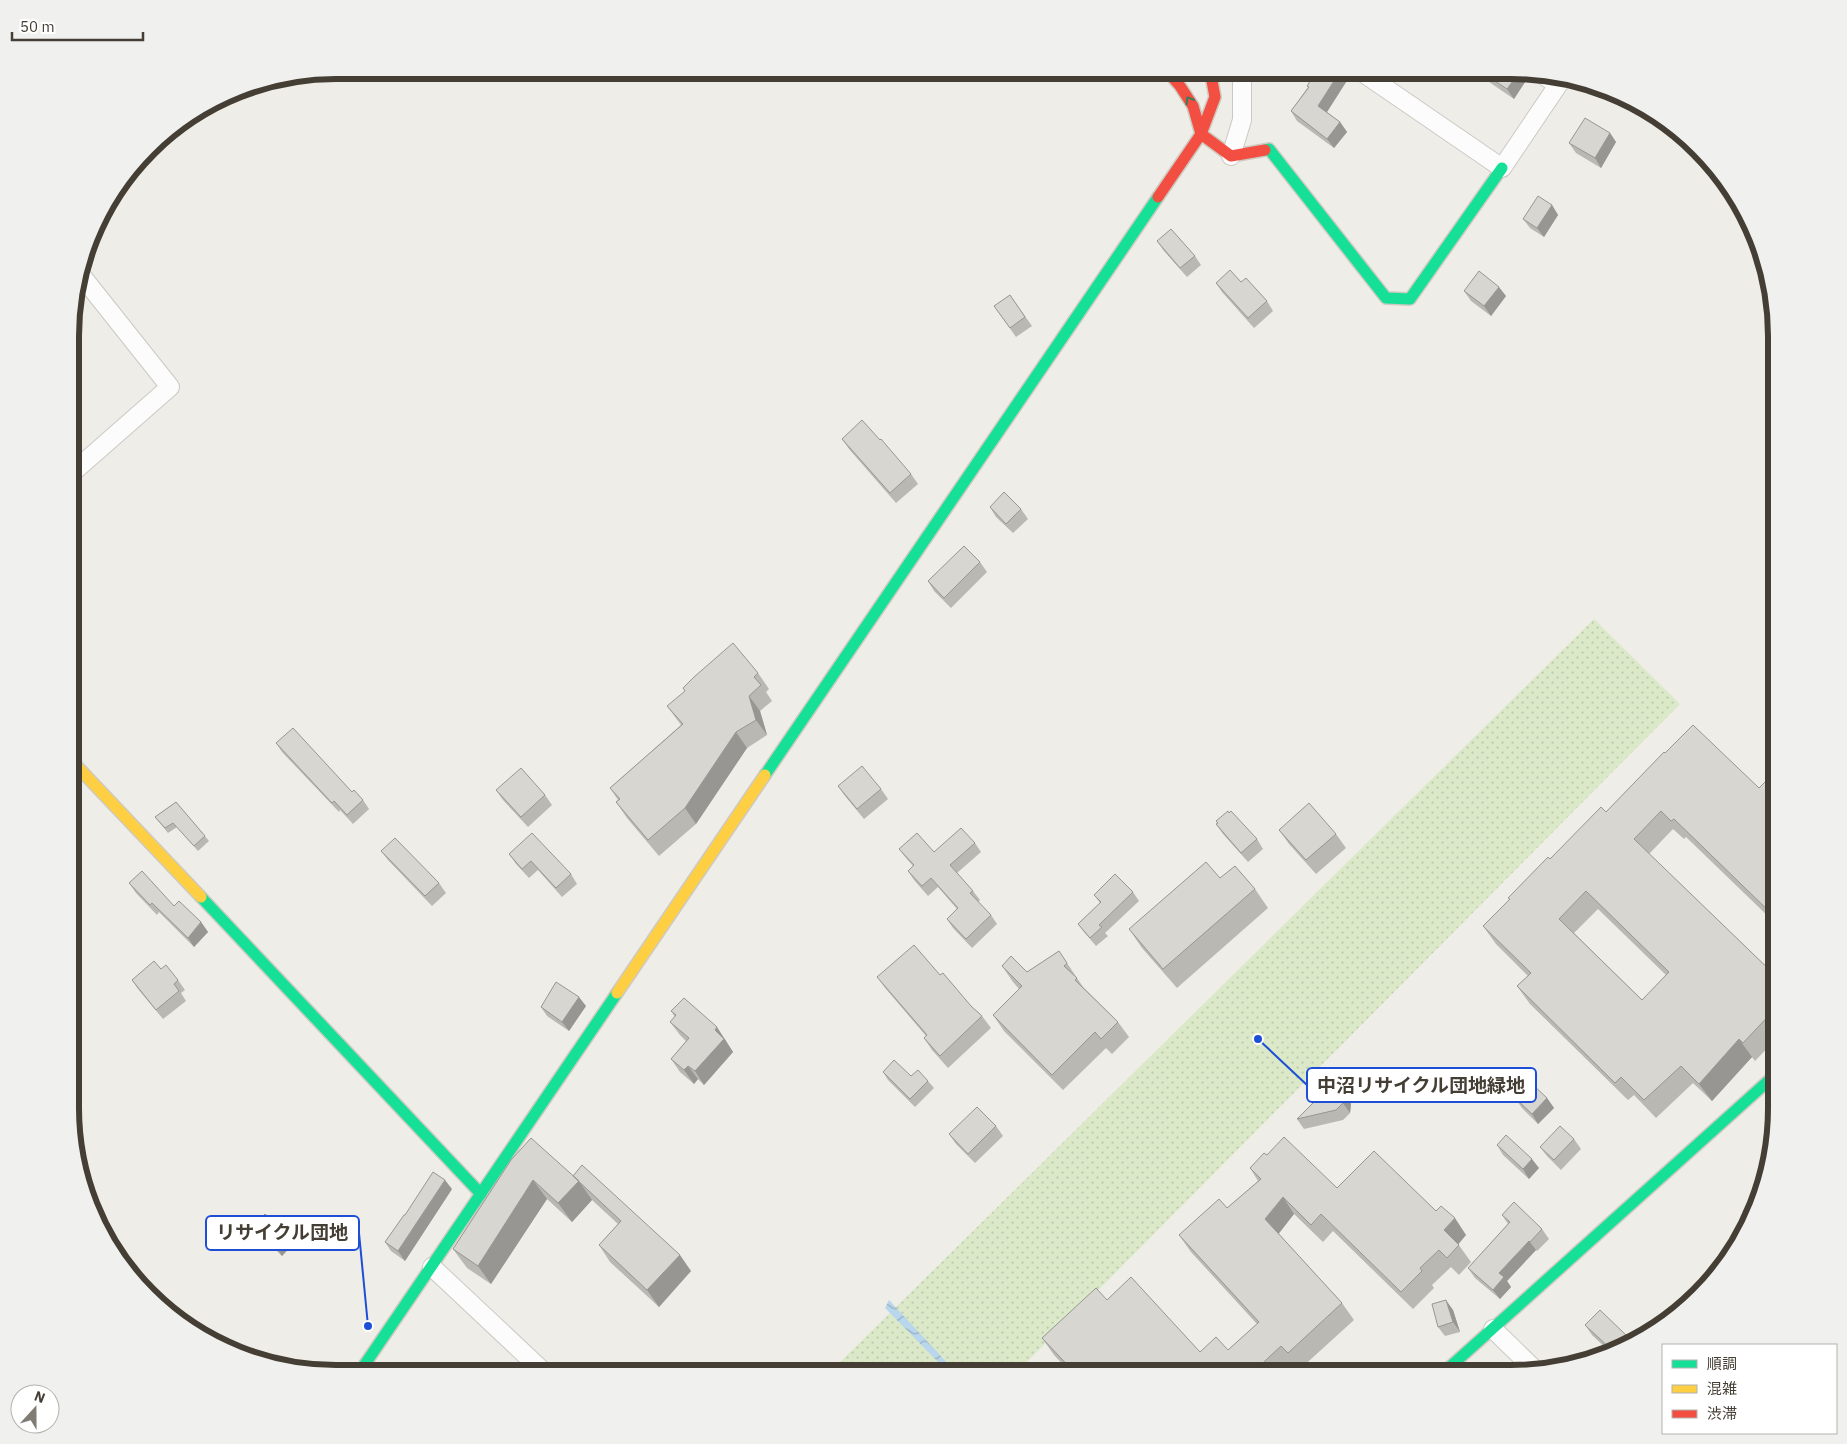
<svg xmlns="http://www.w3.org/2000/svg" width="1847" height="1444" viewBox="0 0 1847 1444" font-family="'IBM Plex Sans','Noto Sans JP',sans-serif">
<defs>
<pattern id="park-dots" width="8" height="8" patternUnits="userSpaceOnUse" patternTransform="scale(1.25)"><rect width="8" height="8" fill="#dbe9c8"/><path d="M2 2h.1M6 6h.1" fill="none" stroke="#bdc9ac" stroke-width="1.8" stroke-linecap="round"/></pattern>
<pattern id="water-waves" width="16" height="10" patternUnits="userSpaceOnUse" patternTransform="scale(1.25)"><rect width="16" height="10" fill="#b9d7ec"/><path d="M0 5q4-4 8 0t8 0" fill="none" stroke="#98b0c0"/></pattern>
</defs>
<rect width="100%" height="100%" fill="#efede8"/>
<path fill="url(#park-dots)" d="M1594 619 1680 704 1015 1374H828Z"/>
<path fill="url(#water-waves)" d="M889 1300 953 1369 957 1374H941V1365L885 1308Z"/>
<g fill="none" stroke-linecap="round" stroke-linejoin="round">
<defs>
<path id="street" d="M1359 70 1502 168 1562 79
M1540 73 1558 85
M1231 156 1242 120V76L1247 70
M72 473 170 387 81 275
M432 1267 546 1374
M1493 1329 1534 1369"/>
<path id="fast" d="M1265 150 1269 149 1386 298 1410 299 1502 168
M765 775 1158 197
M201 897 481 1194
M359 1373 617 993
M1442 1374 1776 1074"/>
<path id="slow" d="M71 760 201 897
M617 993 765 775"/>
<path id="jam" d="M1166 70 1180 86 1193 106 1201 134
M1201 134 1215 97 1210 70
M1158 197 1201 134 1231 156 1265 150"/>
</defs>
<use href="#street" stroke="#cbc9c4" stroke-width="20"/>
<use href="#fast" stroke="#cecabf" stroke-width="14"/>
<use href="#slow" stroke="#cecabf" stroke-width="14"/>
<use href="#jam" stroke="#cecabf" stroke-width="14"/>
<use href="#street" stroke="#fdfcfc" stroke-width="18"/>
<use href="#fast" stroke="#16e098" stroke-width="11"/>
<use href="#slow" stroke="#ffcf43" stroke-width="11"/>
<use href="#jam" stroke="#f24e42" stroke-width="11"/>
</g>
<path fill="#bab8b3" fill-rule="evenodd" d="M1282 70H1297L1292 77Z
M1473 71H1522L1527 79 1514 99Z
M1348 79 1327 112 1340 122 1347 132 1334 148 1297 121 1291 111 1308 87 1307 86Z
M1610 133 1616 142 1601 168 1576 153 1569 143Z
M1552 205 1558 215 1544 237 1530 228 1523 219Z
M1157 241 1195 256 1201 265 1187 277 1164 251Z
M1241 282 1267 301 1273 311 1254 328 1222 292 1216 283Z
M1464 291 1506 296 1491 316 1471 301Z
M1010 295 1032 326 1016 337 994 306Z
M842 439 911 474 918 484 896 503 849 449Z
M990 507 1021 509 1028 519 1013 533 996 517Z
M980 562 987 572 951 608 934 591 928 581Z
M758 673 769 689 766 692 772 701 760 711 767 735 747 748 696 824 659 856 627 818 616 802 618 800 610 788 681 725 667 706Z
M276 743 352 792 363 800 369 809 353 824 340 810 339 812 282 752Z
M1665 753 1759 788 1777 785V929L1772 922 1773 921 1686 837 1684 839 1673 829 1649 854 1777 977 1776 1039 1755 1061 1752 1057 1712 1101 1693 1083 1656 1118 1634 1095 1628 1100 1530 1004 1517 986 1528 976 1496 944 1483 926 1550 859 1606 812ZM1598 909 1666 975 1642 1000 1574 933Z
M838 786 881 789 888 799 864 819 845 796Z
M496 790 545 795 552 805 528 827 503 800Z
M176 802 209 841 198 851 177 827 168 833 155 817Z
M1218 823 1257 839 1263 849 1248 862 1223 834 1216 824Z
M1279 830 1336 834 1346 848 1316 874 1289 844Z
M975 843 981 852 957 873 973 891 980 900 978 902 991 915 997 924 972 948 953 928 947 919 957 909 938 887 928 896 914 880 908 871 913 866 906 858 899 849 934 852Z
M381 851 439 883 446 893 432 906 388 860Z
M509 854 571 874 577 884 562 897 538 870 529 878 516 864Z
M129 883 174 906 201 922 208 932 194 947 159 912 157 915 136 893Z
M1255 889 1268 908 1177 988 1142 948 1129 929Z
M1133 892 1139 901 1105 933 1108 936 1096 946 1084 932 1078 924 1100 903 1094 895Z
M1059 951 1083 987 1118 1022 1129 1037 1112 1054 1106 1048 1063 1090 1004 1031 993 1015 1019 989 1013 982 1002 966 1027 972Z
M161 969 178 980 185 990 181 993 186 1001 163 1019 138 989 132 980Z
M940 975 971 1006 982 1016 991 1028 948 1068 932 1050 924 1038 926 1036 886 989 877 977Z
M586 1006 569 1031 547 1016 541 1007Z
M671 1011 726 1040V1041L733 1052 704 1085 698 1079 694 1084 680 1072 671 1059 686 1041 680 1035 670 1022 675 1017Z
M883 1072 911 1076 928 1081 934 1088 915 1107 888 1080Z
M1348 1096 1351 1104 1350 1113 1343 1120 1304 1129 1297 1119Z
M1515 1098H1547L1554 1108 1538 1124 1522 1108Z
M996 1126 1003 1136 975 1163 956 1144 949 1134Z
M1574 1139 1581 1149 1561 1170 1547 1156 1540 1147Z
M1497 1145 1539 1168 1529 1179 1503 1155Z
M1267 1155 1337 1188 1436 1211 1466 1235 1458 1244 1471 1262 1459 1275 1451 1267 1432 1285 1434 1288 1413 1309 1333 1231 1323 1242 1294 1214 1278 1233 1342 1303 1354 1320 1299 1370 1293 1363 1281 1374H1072L1054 1355 1042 1338 1107 1300 1200 1352 1228 1350 1257 1324 1191 1252 1179 1235 1227 1208 1258 1181 1250 1168Z
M511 1160 573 1176 691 1271 659 1307 610 1262 599 1245 618 1224 592 1200 572 1222 547 1199 491 1284 467 1268 453 1249Z
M452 1189 405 1261 391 1251 385 1242 405 1215Z
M1502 1215 1542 1229 1549 1239 1537 1251 1536 1250 1507 1281 1511 1287 1500 1299 1475 1278 1468 1268 1508 1224Z
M253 1226 293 1244 282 1256 260 1235Z
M1453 1310 1460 1332 1445 1336 1438 1327Z
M1585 1325 1627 1336 1632 1343 1612 1354 1592 1335Z"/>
<path fill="#979692" d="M1287 70H1297L1292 77Z
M1341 70H1343L1348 79 1325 115 1318 106Z
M1520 71H1522L1527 79 1514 99 1507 89Z
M1340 122 1347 132 1334 148 1327 139Z
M1610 133 1616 142 1601 168 1595 158Z
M1552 205 1558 215 1544 237 1537 228Z
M1499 287 1506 296 1491 316 1484 306Z
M749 696 760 711 767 735 756 720Z
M736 732 747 748 696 824 685 808Z
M201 922 208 932 194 947 188 938Z
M579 997 586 1006 569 1031 562 1022Z
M717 1027 733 1052 704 1085 695 1071 715 1030Z
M1739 1039 1752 1057 1712 1101 1699 1084Z
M688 1066 698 1079 694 1084 684 1070Z
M1341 1086 1348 1096 1351 1104 1350 1113 1343 1103Z
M1547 1098 1554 1108 1538 1124 1532 1114Z
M1532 1159 1539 1168 1529 1179 1523 1169Z
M445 1180 452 1189 405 1261 398 1251Z
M533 1180 547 1199 491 1284 478 1266Z
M579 1181 592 1200 572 1222 558 1203Z
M1283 1197 1294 1214 1277 1236 1265 1219Z
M1455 1218 1466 1235 1456 1247 1444 1230Z
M287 1234 293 1244 282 1256 275 1246Z
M1529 1241 1536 1250 1507 1281 1511 1287 1500 1299 1493 1290 1499 1273Z
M680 1255 691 1271 659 1307 647 1290Z
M1446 1300 1453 1310 1460 1332 1453 1322Z"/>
<path fill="#d8d6d0" stroke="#979692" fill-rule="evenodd" d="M1317 70H1341L1318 106 1340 122 1327 139 1291 111 1309 87 1307 86Z
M1480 71H1520L1507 89Z
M1585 118 1610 133 1595 158 1569 143Z
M1538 196 1552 205 1537 228 1523 219Z
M1171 229 1195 256 1180 268 1157 241Z
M1230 270 1241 282 1246 278 1267 301 1248 318 1216 283Z
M1479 271 1499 287 1484 306 1464 291Z
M1010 295 1025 317 1010 328 994 306Z
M862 420 880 440 881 439 911 474 890 493 842 439Z
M1004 492 1021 509 1006 524 990 507Z
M964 546 980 562 944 598 928 581Z
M733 643 758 673 754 677 761 685 749 696 756 720 736 732 685 808 648 840 616 802 620 799 610 788 683 724 667 706 685 691 683 688 694 677Z
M1693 725 1759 788 1769 778 1777 785V927L1772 922 1776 918 1674 819 1671 821 1661 811 1634 839 1777 977 1776 1008 1743 1043 1739 1039 1699 1084 1681 1066 1644 1100 1621 1077 1615 1083 1517 986 1531 973 1483 926 1510 899 1508 898 1548 857 1550 859 1601 807 1606 812 1664 752 1665 753ZM1586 891 1669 972 1642 1000 1559 919Z
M293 728 352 792 354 790 363 800 347 815 334 801 332 803 276 743Z
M862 766 881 789 857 809 838 786Z
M521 768 545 795 521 817 496 790Z
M176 802 205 836 194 846 173 823 165 828 155 817Z
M1309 803 1336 834 1306 860 1279 830Z
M1228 811 1229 813 1231 811 1257 839 1241 853 1216 824 1218 823 1216 821Z
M961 828 975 843 950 865 973 891 970 893 991 915 966 939 947 919 958 908 931 878 922 886 908 871 914 865 899 849 917 833 934 852Z
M532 833 571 874 556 888 531 861 522 869 509 854Z
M395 838 439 883 425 896 381 851Z
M1206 862 1220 878 1235 866 1255 889 1163 969 1129 929Z
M142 871 174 906 179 901 201 922 188 938 152 903 150 905 129 883Z
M1115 874 1133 892 1099 925 1102 927 1090 938 1078 924 1101 902 1094 895Z
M914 945 940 975 943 973 971 1006 982 1016 940 1056 924 1038 927 1035 877 977Z
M1059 951 1067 963 1064 966 1077 978 1075 980 1118 1022 1101 1039 1095 1032 1052 1075 993 1015 1022 986 1002 966 1011 956 1027 972Z
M154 961 161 969 166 965 178 980 174 984 179 991 156 1010 132 980Z
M556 982 579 997 562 1022 541 1007Z
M684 998 717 1027 715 1030 724 1039 695 1071 688 1066 684 1070 671 1059 689 1038 670 1022 676 1015 671 1011Z
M894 1060 911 1076 918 1070 928 1081 910 1099 883 1072Z
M1325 1081H1334L1341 1086 1345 1095 1343 1103 1336 1110 1297 1119 1314 1102 1313 1093 1317 1085Z
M1530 1082 1547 1098 1532 1114 1515 1098Z
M977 1107 996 1126 968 1154 949 1134Z
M1560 1126 1574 1139 1554 1160 1540 1147Z
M1506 1135 1532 1159 1523 1169 1497 1145Z
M1284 1137 1337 1188 1374 1151 1436 1211 1441 1206 1455 1218 1444 1230 1459 1245 1447 1258 1439 1250 1420 1268 1422 1271 1401 1292 1321 1214 1311 1225 1283 1197 1265 1219 1342 1303 1288 1353 1281 1346 1251 1374H1076L1042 1338 1096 1288 1107 1300 1131 1277 1200 1352 1216 1337 1228 1350 1259 1322 1179 1235 1219 1199 1227 1208 1261 1179 1250 1168 1264 1153 1267 1155Z
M531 1138 579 1181 558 1203 533 1180 478 1266 453 1249 511 1160Z
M582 1165 680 1255 647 1290 599 1245 621 1221 573 1176Z
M433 1172 445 1180 398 1251 385 1242 404 1215H405Z
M1514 1202 1542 1229 1530 1242 1529 1241 1499 1273 1504 1277 1493 1290 1468 1268 1510 1222 1502 1215Z
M265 1214 287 1234 275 1246 253 1226Z
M1446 1300 1453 1322 1438 1327 1432 1304Z
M1600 1310 1627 1336 1613 1351 1585 1325Z"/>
<defs><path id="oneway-chevron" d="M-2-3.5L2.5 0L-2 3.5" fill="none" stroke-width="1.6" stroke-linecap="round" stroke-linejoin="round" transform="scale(1.25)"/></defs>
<use stroke="#327f5c" href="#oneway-chevron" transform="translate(1189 100) rotate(-121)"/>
<path d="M0 0H1847V1444H0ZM336 79H1511A257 257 0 0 1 1768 336V1108A257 257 0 0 1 1511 1365H336A257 257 0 0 1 79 1108V336A257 257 0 0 1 336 79Z" fill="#f0f0ef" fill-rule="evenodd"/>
<path fill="none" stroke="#443e34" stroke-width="6" d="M336 79H1511A257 257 0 0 1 1768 336V1108A257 257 0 0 1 1511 1365H336A257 257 0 0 1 79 1108V336A257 257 0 0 1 336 79Z"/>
<path fill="none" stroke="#1d4ed8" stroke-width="2" d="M1258 1039L1307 1085M368 1326L359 1233"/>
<g fill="#1d4ed8" stroke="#fff" stroke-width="2">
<circle cx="1258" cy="1039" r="5"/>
<circle cx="368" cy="1326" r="5"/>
</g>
<g fill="#fff" stroke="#1d4ed8" stroke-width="2">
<rect x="1307" y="1068" width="229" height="34" rx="5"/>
<rect x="206" y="1216" width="153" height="34" rx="5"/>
</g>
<g font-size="19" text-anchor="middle" font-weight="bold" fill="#443e34">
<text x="1421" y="1092">中沼リサイクル団地緑地</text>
<text x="282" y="1239">リサイクル団地</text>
</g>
<rect x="1662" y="1344" width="175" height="90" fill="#ffffff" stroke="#b4b2ae"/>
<rect x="1672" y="1360" width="25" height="8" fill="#16e098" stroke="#b4b2ae"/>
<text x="1707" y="1369" font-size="15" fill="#443e34">順調</text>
<rect x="1672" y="1385" width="25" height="8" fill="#ffcf43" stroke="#b4b2ae"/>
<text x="1707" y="1394" font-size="15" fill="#443e34">混雑</text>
<rect x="1672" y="1410" width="25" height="8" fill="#f24e42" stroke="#b4b2ae"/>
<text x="1707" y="1419" font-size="15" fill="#443e34">渋滞</text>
<g transform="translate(35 1409) rotate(21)"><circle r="24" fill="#ffffff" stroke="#b4b2ae"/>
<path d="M0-4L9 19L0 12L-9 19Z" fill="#807b73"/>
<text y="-8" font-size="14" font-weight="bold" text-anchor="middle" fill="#443e34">N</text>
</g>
<path d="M12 32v8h131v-8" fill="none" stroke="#443e34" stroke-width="2.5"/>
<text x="20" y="32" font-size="15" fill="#443e34" stroke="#ffffff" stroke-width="4" paint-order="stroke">50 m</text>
</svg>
